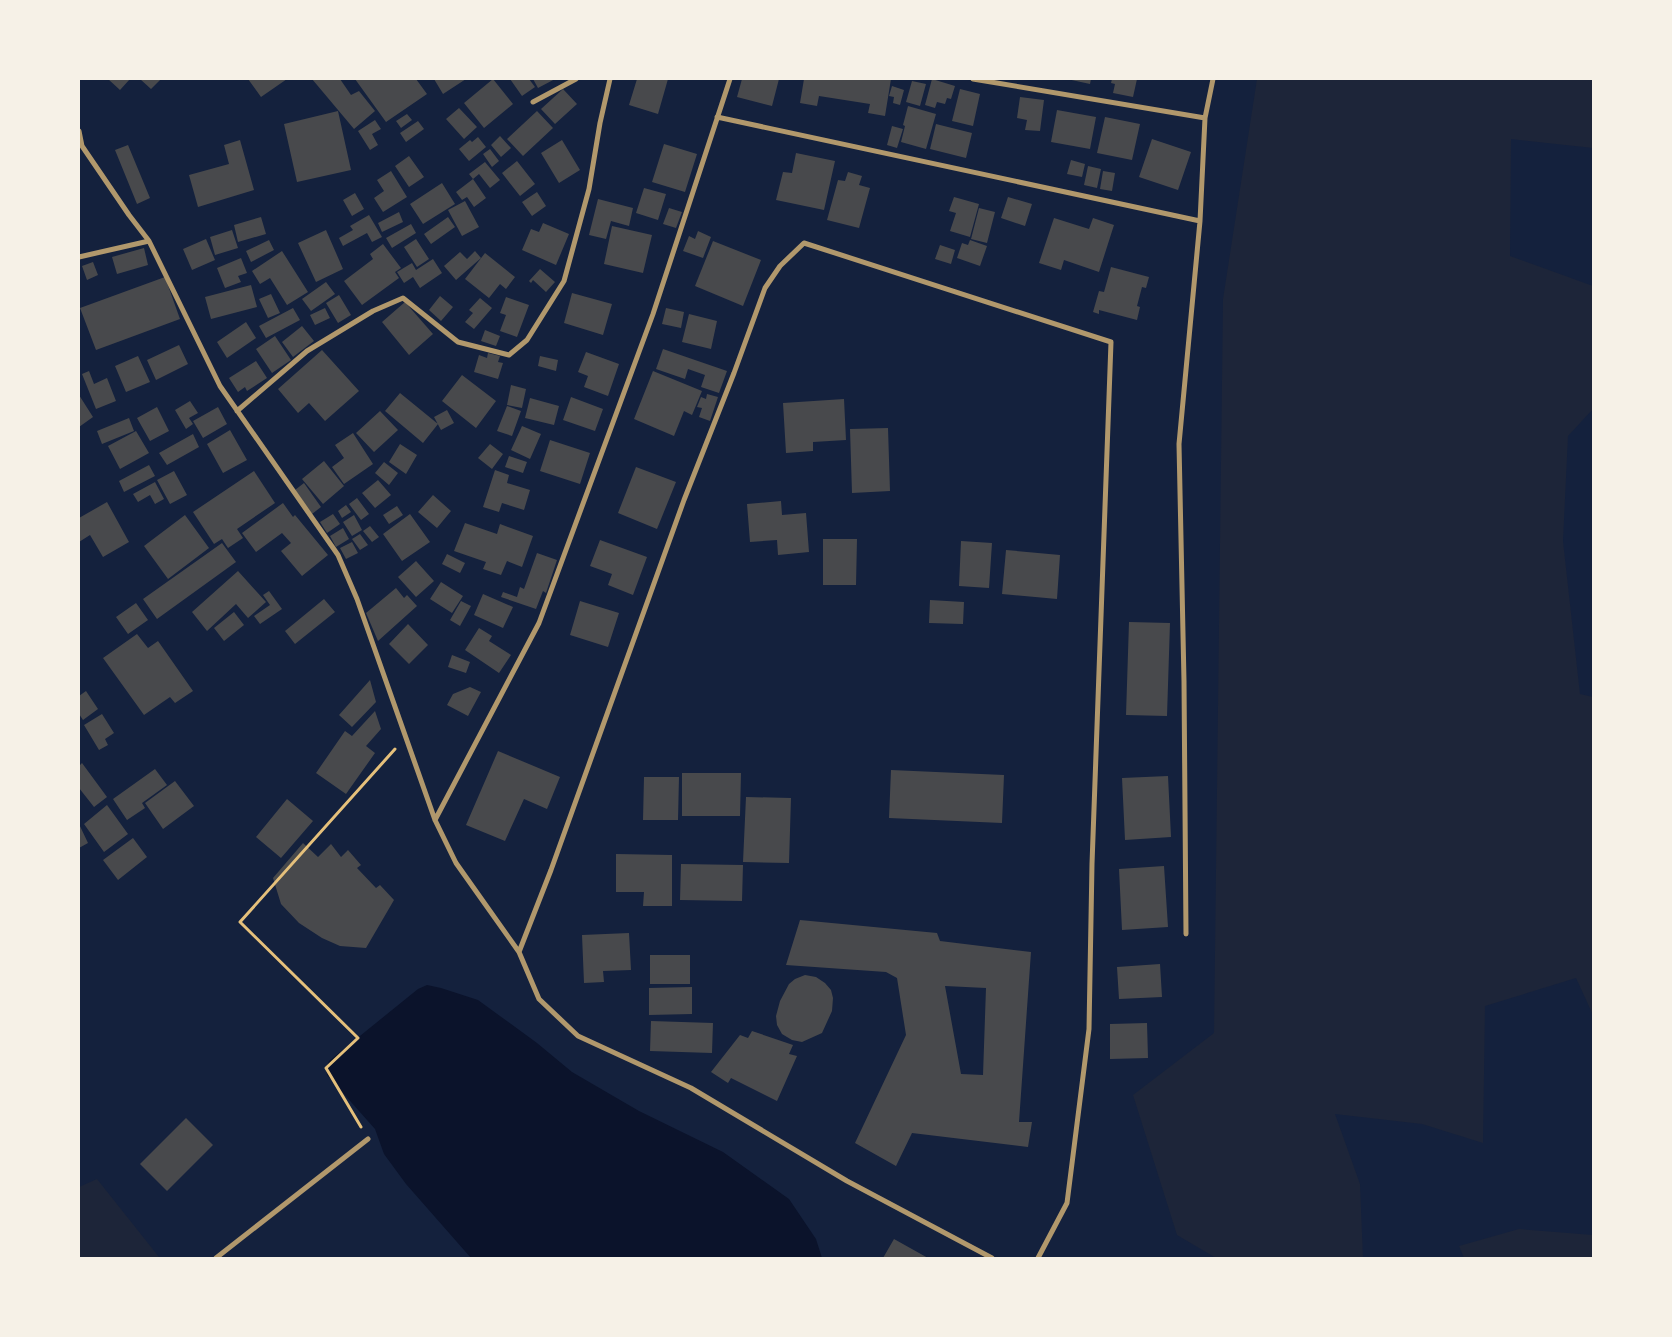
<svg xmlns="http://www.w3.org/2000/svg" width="1672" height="1337" viewBox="0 0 1672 1337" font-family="'Archivo Narrow',sans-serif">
<rect width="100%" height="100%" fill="#14213d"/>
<path fill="#1d2539" d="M1257 79H1593V148L1511 139 1510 256 1593 286V409L1568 436 1563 541 1580 694 1593 697V1015L1576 978 1485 1006 1483 1143 1422 1124 1335 1114 1360 1184 1363 1258H1216L1177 1235 1133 1095 1214 1033 1223 299Z
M97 1179 159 1257 157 1258H79V1187Z
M1519 1229 1593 1235V1258H1464L1459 1246Z"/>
<path fill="#0b132b" d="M427 985 441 988 478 1000 537 1043 572 1072 639 1111 723 1152 789 1199 816 1239 822 1258H471L406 1184 384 1154 375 1129 327 1075 326 1068 329 1061 418 989Z"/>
<path fill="#48494c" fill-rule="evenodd" d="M108 79H130L120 90Z
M140 79H161L151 89Z
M248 79H287L261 97Z
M312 79H340L351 95 359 91 375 111 354 129Z
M355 79H416L427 94 386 122Z
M434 79H466L443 94Z
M493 79 513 104 484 128 464 103Z
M510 79H529L535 87 522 96Z
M533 79H555L538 88Z
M637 79H668L658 114 629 105Z
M742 79H779L772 106 737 97Z
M804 79H891L885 116 868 113 870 104 819 96 817 106 800 103Z
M932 79 955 86 951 99 947 98 945 104 937 102 935 108 925 105Z
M1067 79H1091L1090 84Z
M1112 79H1137L1133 97 1113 93 1115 84 1111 83Z
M912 81 926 84 920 106 906 102Z
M892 86 904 90 900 105 893 103 894 97 889 96Z
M563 89 577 104 555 124 541 109Z
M960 89 980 94 973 126 952 121Z
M1020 97 1044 100 1040 131 1025 130 1027 120 1017 118Z
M908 106 936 114 926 149 901 142 905 126 903 125Z
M459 108 477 127 464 139 446 119Z
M1057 110 1096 117 1090 149 1051 142Z
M338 111 351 170 297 182 284 124Z
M537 111 553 128 523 156 507 139Z
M407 114 412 120 401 128 396 121Z
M1105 117 1140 124 1132 160 1097 153Z
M375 120 381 129 372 134 378 145 370 150 358 131Z
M418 121 424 129 406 142 400 133Z
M936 124 972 133 966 158 930 149Z
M892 126 903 129 897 148 887 145Z
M500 136 511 148 501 157 491 145Z
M478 137 486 147 469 161 459 149 470 140 472 142Z
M1152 139 1191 152 1178 190 1139 177Z
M240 140 254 190 198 207 189 175 229 164 224 145Z
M562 140 580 170 559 183 541 153Z
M664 144 697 154 685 192 652 182Z
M128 145 150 198 137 204 115 150Z
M490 149 499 161 492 167 483 154Z
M796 153 835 161 824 210 776 200 783 172 792 173Z
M409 156 424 177 409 187 395 166Z
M1071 160 1085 164 1082 177 1067 174Z
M517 161 535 184 520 196 502 173Z
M485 162 500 180 490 188 479 174 473 179 469 174Z
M1088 166 1101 169 1097 188 1084 185Z
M391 171 407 197 383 212 374 198 384 191 377 180Z
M1103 171 1115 173 1112 191 1100 189Z
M848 172 862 176 859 185 870 188 859 228 827 220 838 180 845 181Z
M473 179 486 198 474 207 467 197 462 200 456 192Z
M442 183 455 204 423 224 410 204Z
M644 188 666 194 658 220 636 213Z
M537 192 546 206 532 216 522 202Z
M355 193 364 209 352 216 343 200Z
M954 197 979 204 970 237 950 231 956 213 949 211Z
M1008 197 1032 204 1025 226 1001 218Z
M598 199 633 208 629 226 611 221 606 239 589 235Z
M465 201 479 227 462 236 448 210Z
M669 208 682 212 676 228 663 224Z
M979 208 995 212 987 243 971 239Z
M399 212 403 222 382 232 378 223Z
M369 215 382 237 372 242 367 233 343 246 339 238 353 230 350 226Z
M261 217 266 234 238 242 234 225Z
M448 217 455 227 431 244 424 234Z
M1054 218 1089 229 1093 218 1114 225 1099 272 1064 260 1061 270 1039 263Z
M543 223 569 234 556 265 522 250 531 229 539 232Z
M411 224 416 233 392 248 386 238Z
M612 226 652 235 643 273 604 264Z
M232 230 238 248 215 255 210 237Z
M326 230 343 269 316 282 298 243Z
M698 231 711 237 703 258 683 251 689 236 695 239Z
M206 239 215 260 192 270 183 249Z
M416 239 429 259 417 267 404 247Z
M269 240 274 250 251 262 246 251Z
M970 240 987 246 980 266 957 258 962 243 968 245Z
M713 241 761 260 743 306 695 286Z
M383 244 401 268 395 272 399 278 362 305 344 281 373 259 370 254Z
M940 245 955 250 951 264 935 259Z
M144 248 148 265 117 274 112 257Z
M282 251 308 292 287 305 270 278 260 284 252 271Z
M475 251 481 258 456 280 444 266 460 252 467 259Z
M485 253 515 277 506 289 500 284 489 298 465 279Z
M241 258 247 273 238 276 241 282 225 288 217 268Z
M433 259 442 273 420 288 413 277 404 283 397 272 412 263 416 270Z
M93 262 98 275 87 280 82 266Z
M1111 267 1149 277 1146 288 1142 287 1137 306 1140 307 1137 320 1099 310V314L1093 312 1099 291 1104 292Z
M540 269 555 282 546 292 533 280 531 283 529 281Z
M165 277 180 319 96 350 80 308Z
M326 282 335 294 311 311 302 299Z
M251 285 257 307 211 319 205 297Z
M572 293 612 304 603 335 564 323Z
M271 294 280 313 268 318 259 299Z
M339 295 351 315 338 323 326 303Z
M440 296 453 307 441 321 429 310Z
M506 297 529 305 517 337 500 331 506 315 500 313Z
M480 298 492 308 474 329 465 322 473 313 469 310Z
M405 302 433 334 409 355 382 322Z
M293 308 300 320 266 338 259 326Z
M325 308 330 318 315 325 310 315Z
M666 308 684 312 681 328 662 324Z
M689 314 717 321 711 349 682 342Z
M246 322 256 338 227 358 217 342Z
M302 326 314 341 293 357 282 342Z
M485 330 500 336 496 346 481 341Z
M275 336 291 360 272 373 256 349Z
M179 345 188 364 156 380 147 360Z
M663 349 727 371 719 393 701 387 705 375 688 369 685 379 656 369Z
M322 350 359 391 325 421 309 403 298 413 278 389Z
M586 352 619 364 608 396 584 387 588 376 578 372Z
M488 353 500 356 498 362 503 363 498 379 474 372 479 355 487 358Z
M138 356 150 382 126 392 115 366Z
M540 356 558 360 556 371 538 366Z
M256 361 267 378 247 391 245 387 238 392 229 378Z
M89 371 94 384 107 378 116 401 96 409 82 374Z
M653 371 702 391 692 415 684 411 674 436 634 419Z
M462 375 496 401 476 428 442 401Z
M511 385 526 389 522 408 507 405Z
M400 393 438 424 423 443 385 411Z
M707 394 718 397 710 421 699 417 702 408 697 407 701 397 706 399Z
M79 395 93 417 79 427Z
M571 397 603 409 595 431 563 420Z
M530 398 559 406 554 425 525 418Z
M844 399 846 440 813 442V451L786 453 783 403Z
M190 401 198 413 189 418 193 424 186 429 175 410Z
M507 406 521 411 512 436 497 431Z
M157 407 169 431 150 441 137 418Z
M218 407 227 424 203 438 193 421Z
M447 410 454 423 441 430 434 417Z
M380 411 398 430 374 452 356 433Z
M129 418 134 431 102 444 97 431Z
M522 426 541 434 530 459 511 450Z
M888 428 890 491 852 493 850 429Z
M230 430 247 460 223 473 207 444Z
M136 431 149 453 120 469 108 446Z
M353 433 373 464 344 484 332 467 344 458 335 445Z
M193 434 199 447 167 465 159 453Z
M550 440 590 453 580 484 540 471Z
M400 444 417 455 406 474 389 462Z
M490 444 503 454 492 469 478 458Z
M509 456 527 462 523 473 505 467Z
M324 461 344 486 323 504 302 479Z
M384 462 398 473 389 485 375 473Z
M149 465 155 476 124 492 119 481Z
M636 467 676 482 657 529 618 513Z
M495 470 509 475 507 483 530 490 524 510 502 503 499 512 483 507Z
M174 471 187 495 170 504 157 480Z
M254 471 275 503 237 529 243 538 228 548 222 539 214 544 193 512Z
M378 480 391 495 375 508 362 493Z
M155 482 164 499 155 504 150 495 138 502 133 494Z
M304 483 321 507 312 514 295 490Z
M433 495 451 511 437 528 418 512Z
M357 498 369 514 361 520 349 504Z
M781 501 782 515 806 513 809 552 778 555 777 540 750 542 747 504Z
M107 502 129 542 103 557 90 535 79 542V518Z
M283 503 293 517 295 515 328 555 302 576 281 551 291 543 282 533 256 552 242 533Z
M346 505 351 512 342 518 338 511Z
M397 506 403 515 389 524 383 515Z
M333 514 340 524 327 533 320 522Z
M410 514 430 542 402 561 383 534Z
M185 515 209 548 168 579 144 546Z
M354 515 362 530 352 536 343 522Z
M465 523 497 534 500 524 533 536 522 567 507 561 501 575 483 569 486 562 454 551Z
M370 526 379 537 372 542 363 531Z
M343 528 349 539 336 547 330 536Z
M360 534 368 545 360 550 352 539Z
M823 539H857L856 585H823Z
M600 540 647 557 633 595 608 585 612 574 590 566Z
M961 541 992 543 989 588 959 586Z
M352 542 358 553 346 559 340 548Z
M222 543 236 562 157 619 143 599Z
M1006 550 1060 555 1057 599 1002 594Z
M537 553 557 560 546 593 543 591 536 609 501 597 503 592 517 597 520 587 524 589Z
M447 554 465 563 460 573 442 564Z
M416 561 434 581 416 597 398 577Z
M238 571 266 602 248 618 236 604 207 631 192 612Z
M441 582 463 596 452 613 430 599Z
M396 588 404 598 407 595 417 606 378 641 366 613Z
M269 591 282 609 260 624 254 616 270 605 263 595Z
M483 594 513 607 503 628 474 615Z
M324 599 335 612 295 644 285 631Z
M930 600 964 602 963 624 929 623Z
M461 601 471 606 460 626 450 620Z
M580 601 619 613 608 647 570 635Z
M136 603 148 620 128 634 116 617Z
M234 612 244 625 224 641 214 628Z
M1129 622 1170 623 1167 716 1126 715Z
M408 624 428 645 409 664 389 644Z
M479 628 492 636 489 641 511 655 499 673 465 650Z
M137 634 148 648 158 641 193 691 175 703 170 697 144 715 103 658Z
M452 655 470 662 466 673 448 667Z
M370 680 376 702 352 727 339 715Z
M470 687 481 692 468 716 447 705 453 694Z
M86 691 98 709 83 720 79 714V696Z
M375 711 381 729 366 746 375 753 346 794 316 773 345 731 352 736Z
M102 714 114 733 105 739 108 745 99 750 84 725Z
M498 751 560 777 547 809 524 799 505 841 466 825Z
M82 763 107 797 94 807 79 788V766Z
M155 769 167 785 142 803 145 808 127 820 113 799Z
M891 770 1004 775 1002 823 889 818Z
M682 773H741L740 816H682Z
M1168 776 1171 837 1125 840 1122 778Z
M644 777H679L678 820H643Z
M175 781 194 806 163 829 145 803Z
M746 797 791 798 789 863 743 862Z
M287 799 313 821 281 858 256 837Z
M107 805 128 834 104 852 84 824Z
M79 824 88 843 79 848Z
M133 838 147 857 118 880 103 860Z
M303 843 318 857 331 844 341 857 348 850 361 865 357 868 376 888 380 885 394 900 366 948 340 946 322 938 299 923 281 904 273 878Z
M616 854 672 855V906H643L644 892H616Z
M681 864 743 865 742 901 680 900Z
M1164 866 1168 927 1122 930 1119 869Z
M800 920 937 933 940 941 1031 952 1019 1122H1032L1028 1147 912 1133 896 1166 855 1143 906 1035 897 978 886 972 786 965ZM945 986 986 988 983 1075 961 1074Z
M629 933 631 970 603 971 604 982 584 983 582 935Z
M650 955H690V984H650Z
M1160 964 1162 997 1119 999 1117 967Z
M805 975 816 977 825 983 831 990 833 998 832 1011 822 1033 802 1042 792 1040 782 1034 777 1025 776 1016 780 1001 789 984 795 979Z
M692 987V1014L649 1015V988Z
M651 1021 713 1023 712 1053 650 1051Z
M1147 1023 1148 1058 1110 1059V1024Z
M752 1031 793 1045 789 1054 797 1056 777 1101 731 1078 728 1083 711 1072 740 1035 748 1038Z
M186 1118 213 1145 167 1191 140 1164Z
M894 1239 928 1258H883Z"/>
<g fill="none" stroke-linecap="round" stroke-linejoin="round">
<path stroke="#e5c07b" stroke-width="3" d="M361 1127 326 1068 358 1038 240 922 395 749"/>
<path stroke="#b1986c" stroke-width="5" d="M973 79 1205 118
M533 102 576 79
M717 117 1200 221
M79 131 82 146 129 215 149 241 220 386 338 555 357 599 435 820 456 863 519 952
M79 257 149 241
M237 411 307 351 373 311 403 298 458 342 509 355 527 340 564 281 589 189 600 123 610 79
M435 820 539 623 653 314 730 79
M1186 934 1184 681 1179 444 1200 221 1205 118 1213 79
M216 1258 368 1139
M992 1258 847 1181 691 1088 578 1036 539 999 519 952 551 870 684 500 734 373 765 288 780 266 804 243 1111 342 1092 864 1089 1029 1067 1203 1038 1258"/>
</g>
<rect width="1672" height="1337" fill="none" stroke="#f6f1e7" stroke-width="160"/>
</svg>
